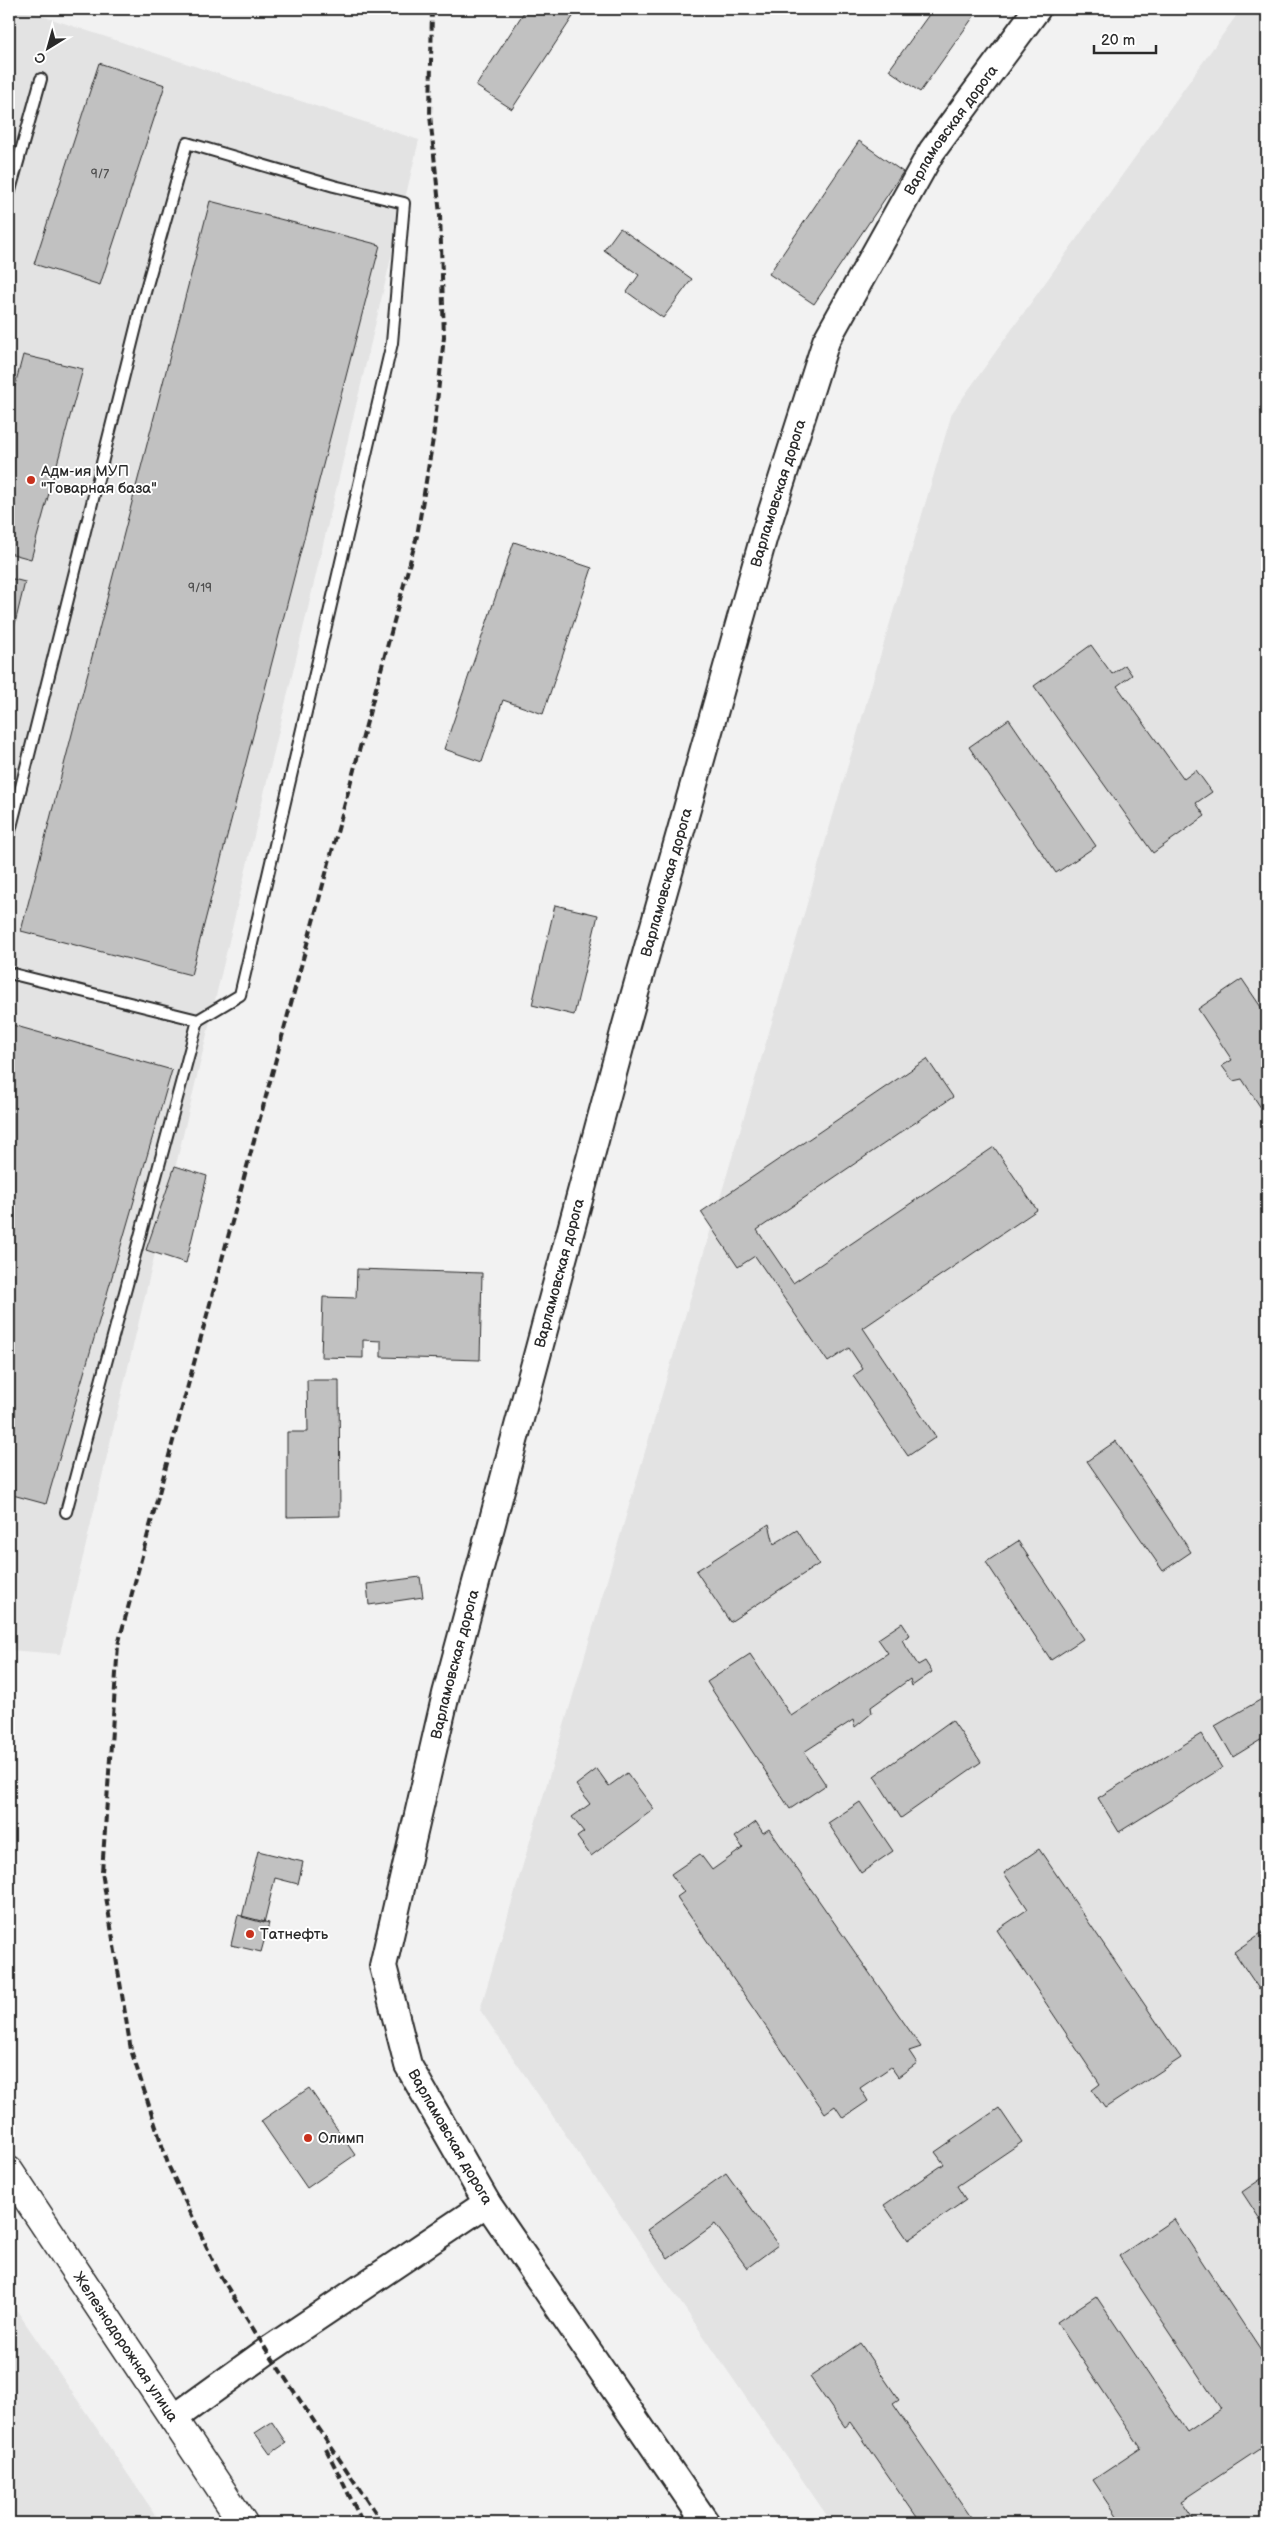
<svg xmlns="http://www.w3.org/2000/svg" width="1276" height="2532" viewBox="0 0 1276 2532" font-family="'Balsamiq Sans',sans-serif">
<rect width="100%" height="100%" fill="#f2f2f2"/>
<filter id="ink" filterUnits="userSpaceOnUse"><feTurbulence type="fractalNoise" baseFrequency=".02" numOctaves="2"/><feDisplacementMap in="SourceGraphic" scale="10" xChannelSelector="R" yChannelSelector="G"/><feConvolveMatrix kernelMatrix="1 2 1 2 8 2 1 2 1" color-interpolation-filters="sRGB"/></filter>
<g filter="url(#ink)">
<path fill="#e3e3e3" d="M9 9H21L419 140 60 1654 9 1650Z
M1241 9H1267V2523H832L480 2010 952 413Z
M9 2299 161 2523H9Z"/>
<path fill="#c1c1c1" stroke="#2b2b2b" d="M526 9H578L512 109 476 86Z
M933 9H979L920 92 889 70Z
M99 63 165 85 100 285 34 264Z
M859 141 903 172 814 304 769 274Z
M210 201 380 245 191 975 21 931Z
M620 228 692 279 663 318 627 292 639 275 604 250Z
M23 355 83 369 31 559 9 553V408Z
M514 542 592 568 543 714 503 700 482 762 444 749Z
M9 578 25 582 9 648Z
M1091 645 1112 674 1125 665 1132 675 1117 686 1184 779 1196 770 1212 792 1196 803 1205 816 1153 853 1034 686Z
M1009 719 1096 846 1056 873 969 747Z
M555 905 598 915 574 1015 532 1005Z
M1242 979 1267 1016V1117L1242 1079 1233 1081 1222 1066 1232 1060 1198 1009Z
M9 1024 172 1070 46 1504 9 1494Z
M927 1059 953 1097 757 1230 793 1283 994 1147 1037 1210 863 1328 936 1437 908 1456 853 1376 863 1369 849 1348 828 1362 755 1256 738 1267 701 1212Z
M175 1166 207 1176 186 1263 146 1250Z
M357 1269 482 1273 480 1360 381 1357V1341L363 1340V1358L321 1357 323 1297 356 1298Z
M307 1380H339L340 1516 287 1517V1432H308Z
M1116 1441 1191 1552 1163 1571 1087 1461Z
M769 1524 774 1544 797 1530 819 1564 730 1622 696 1571Z
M1018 1541 1083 1639 1051 1660 986 1562Z
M420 1577 423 1597 369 1605 367 1584Z
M902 1623 910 1635 902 1640 918 1665 925 1661 932 1672 912 1686 910 1679 871 1707 872 1713 855 1727 853 1720 804 1752 826 1785 790 1809 707 1682 750 1654 791 1716 888 1653 878 1639Z
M1267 1696V1736L1233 1757 1215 1726Z
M952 1720 981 1762 901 1818 874 1776Z
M1201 1734 1222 1768 1119 1832 1098 1798Z
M597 1769 609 1786 627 1773 654 1809 591 1856 577 1837 584 1832 572 1817 590 1804 576 1785Z
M860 1802 893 1851 861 1873 828 1823Z
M756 1822 763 1833 769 1829 921 2047 909 2051 917 2063 898 2077 891 2067 860 2088 868 2101 843 2118 835 2106 825 2113 677 1897 684 1892 671 1874 700 1854 712 1870 743 1848 735 1837Z
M1039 1849 1181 2058 1105 2108 1092 2090 1100 2084 997 1930 1028 1909 1004 1873Z
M258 1851 303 1862 298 1884 275 1878 264 1923 242 1917Z
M238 1915 269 1923 261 1952 231 1945Z
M1267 1929V1983L1259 1989 1234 1952Z
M309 2088 355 2155 307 2188 261 2121Z
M999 2108 1022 2142 957 2186 966 2200 908 2240 884 2205 944 2164 935 2152Z
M726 2173 778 2245 747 2268 715 2224 668 2258 647 2230Z
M1267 2175V2230L1242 2192Z
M1174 2219 1267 2360V2444L1181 2501 1196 2523H1122L1093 2480 1141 2448 1057 2322 1096 2296 1187 2432 1221 2409 1119 2256Z
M860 2343 899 2400 893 2404 975 2523 986 2515 992 2523H921L851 2422 845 2427 810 2377Z
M272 2422 286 2443 270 2454 255 2433Z"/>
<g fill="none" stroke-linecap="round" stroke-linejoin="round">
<defs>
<path id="service" d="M9 194 41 79
M9 835 142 303 187 143 334 186 404 203 392 343 240 995 198 1020 66 1512
M9 973 198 1020"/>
<g id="tertiary">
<path d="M173 2419 267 2351 487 2203"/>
<path id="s1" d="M706 2523 487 2203 408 2065 383 1966 446 1694 626 1025 764 536 826 341 932 151 1037 9"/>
</g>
<g id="secondary">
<path id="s2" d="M9 2171 243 2523"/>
</g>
</defs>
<use href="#service" stroke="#2b2b2b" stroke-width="14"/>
<use href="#tertiary" stroke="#2b2b2b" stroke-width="30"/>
<use href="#secondary" stroke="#2b2b2b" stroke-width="31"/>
<use href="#service" stroke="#fff" stroke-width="10"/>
<use href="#tertiary" stroke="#fff" stroke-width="26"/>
<use href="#secondary" stroke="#fff" stroke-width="28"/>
<path stroke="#2b2b2b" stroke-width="4" stroke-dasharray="8 4" stroke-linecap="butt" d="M326 2449 363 2523
M382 2523 267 2351 221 2277 169 2167 131 2050 102 1872 118 1645 417 536 433 439 444 337 440 215 430 115 432 9"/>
</g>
</g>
<g fill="#c8321e" stroke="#fff" stroke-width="2">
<circle cx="31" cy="480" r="5"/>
<circle cx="250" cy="1934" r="5"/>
<circle cx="308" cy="2138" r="5"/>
</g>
<g text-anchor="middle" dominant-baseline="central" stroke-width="4" stroke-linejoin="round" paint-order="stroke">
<g font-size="12" fill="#505050">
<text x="100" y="174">9/7</text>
<text x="200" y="588">9/19</text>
</g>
<g font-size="15" fill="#2b2b2b" stroke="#fff">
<text stroke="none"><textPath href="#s1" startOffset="2579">Варламовская дорога</textPath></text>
<text stroke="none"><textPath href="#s1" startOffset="2174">Варламовская дорога</textPath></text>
<text stroke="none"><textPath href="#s1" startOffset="1769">Варламовская дорога</textPath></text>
<text stroke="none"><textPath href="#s1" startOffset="1364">Варламовская дорога</textPath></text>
<text stroke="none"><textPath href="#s1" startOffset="959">Варламовская дорога</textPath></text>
<text transform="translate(450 2137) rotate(60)">Варламовская дорога</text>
<text stroke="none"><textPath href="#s2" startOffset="211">Железнодорожная улица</textPath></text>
</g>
<g font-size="15" fill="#2b2b2b" stroke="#fff" text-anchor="start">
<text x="41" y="471">Адм-ия МУП<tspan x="41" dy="17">"Товарная база"</tspan></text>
<text x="260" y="1934">Татнефть</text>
<text x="318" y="2138">Олимп</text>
</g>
</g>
<rect width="1276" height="2532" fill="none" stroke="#fff" stroke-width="30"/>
<rect x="15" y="15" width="1246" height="2502" fill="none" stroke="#2b2b2b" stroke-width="2" filter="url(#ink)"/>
<g transform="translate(48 48) rotate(217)" stroke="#ffffff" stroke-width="4" paint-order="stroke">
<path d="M0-4L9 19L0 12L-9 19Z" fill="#2b2b2b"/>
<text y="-8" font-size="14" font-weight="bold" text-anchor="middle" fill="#2b2b2b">С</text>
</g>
<path d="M1094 45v8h62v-8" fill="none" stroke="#2b2b2b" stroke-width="2.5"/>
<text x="1101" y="45" font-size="15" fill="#2b2b2b" stroke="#ffffff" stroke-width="4" paint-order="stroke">20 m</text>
</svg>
